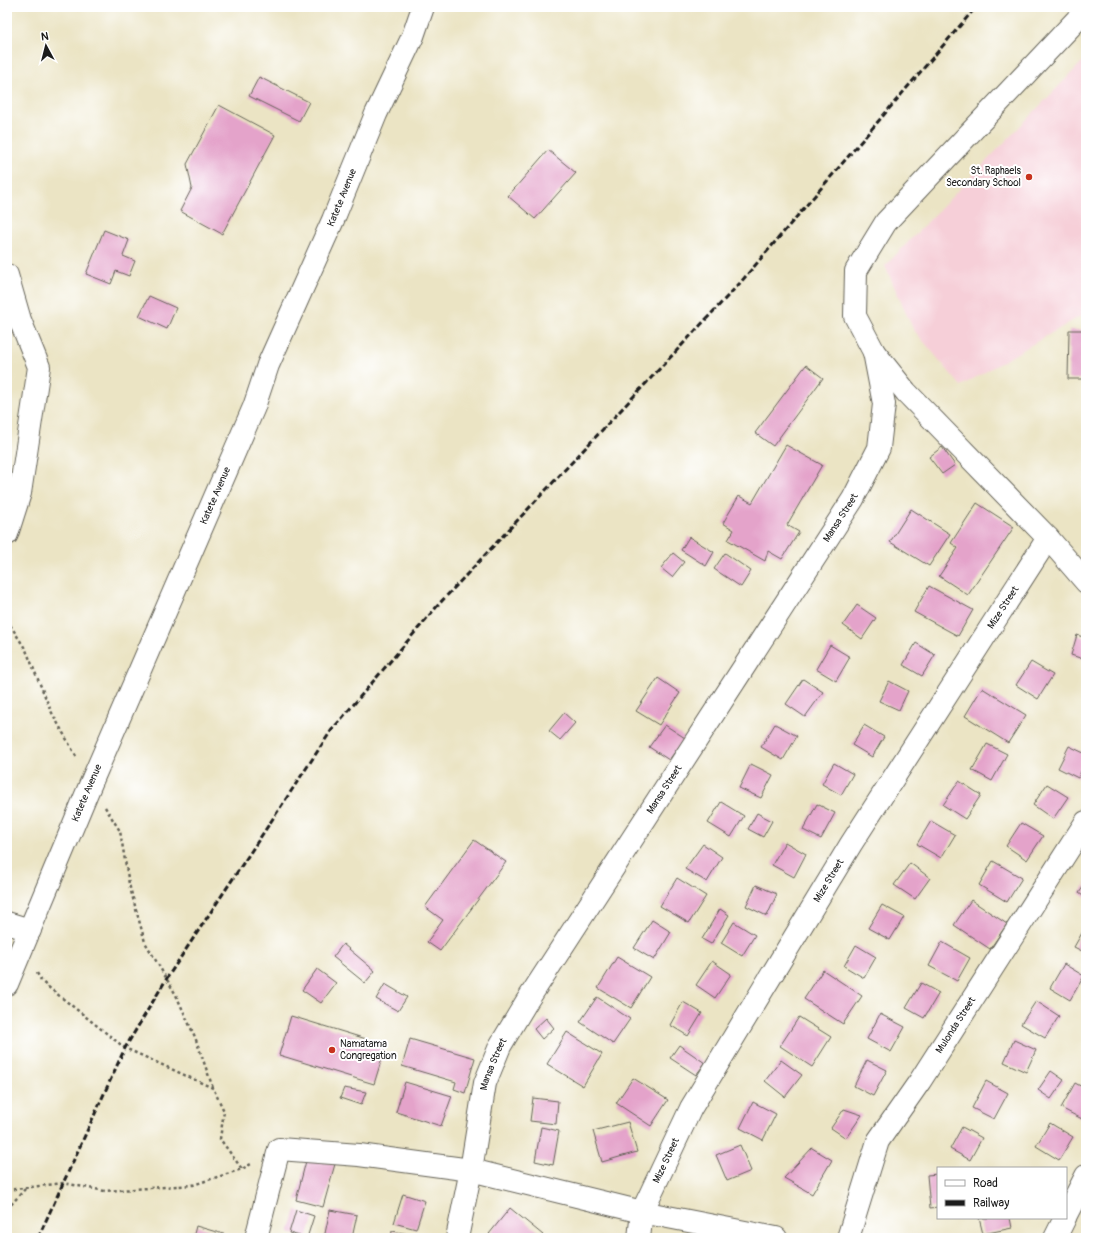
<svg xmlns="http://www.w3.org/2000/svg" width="1093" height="1245" viewBox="0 0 1093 1245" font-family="Pangolin,sans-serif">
<rect width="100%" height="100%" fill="#fff"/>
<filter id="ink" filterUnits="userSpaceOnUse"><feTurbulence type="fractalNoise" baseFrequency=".025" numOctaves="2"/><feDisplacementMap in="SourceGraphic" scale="8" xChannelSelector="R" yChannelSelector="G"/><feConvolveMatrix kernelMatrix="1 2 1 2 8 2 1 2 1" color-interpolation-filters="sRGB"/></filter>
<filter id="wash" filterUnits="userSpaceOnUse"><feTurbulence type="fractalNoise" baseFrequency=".012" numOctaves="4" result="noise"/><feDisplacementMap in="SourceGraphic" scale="16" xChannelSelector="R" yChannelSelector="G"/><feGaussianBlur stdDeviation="0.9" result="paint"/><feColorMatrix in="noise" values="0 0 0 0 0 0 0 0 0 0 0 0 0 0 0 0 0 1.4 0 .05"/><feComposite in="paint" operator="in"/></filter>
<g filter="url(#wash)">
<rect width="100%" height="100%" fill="#ebe4c4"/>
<path fill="#f6cfd8" d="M1086 58V313L961 386 913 329 885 266Z"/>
<g id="blocks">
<path fill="#e4a3ca" d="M259 77 309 102 299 121 249 96Z
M219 105 275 135 222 234 180 211 192 188 187 164Z
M548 150 576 173 535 219 508 196Z
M104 230 129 240 123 256 135 261 129 276 116 271 111 284 86 274Z
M149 296 176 308 167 329 139 316Z
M1069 330H1086V379H1068Z
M806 365 823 378 773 446 755 433Z
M786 445 822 465 787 525 799 532 782 559 768 551 765 561 728 540 734 530 723 523 739 496 752 503Z
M942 447 955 465 942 474 929 457Z
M977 503 1014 527 968 595 939 576 958 548 951 543Z
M911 509 950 534 929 566 890 542Z
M689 537 714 552 706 566 681 550Z
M673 553 684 562 672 577 661 568Z
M725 553 751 571 741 587 714 569Z
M929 586 973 610 958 636 914 612Z
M857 605 876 618 862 639 843 625Z
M1077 635 1086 638V660L1071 655Z
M916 643 935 655 922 676 903 665Z
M830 645 850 657 836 681 816 669Z
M1031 662 1053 675 1038 699 1016 685Z
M658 678 680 693 659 725 636 711Z
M803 679 823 692 805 717 786 704Z
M889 681 908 691 899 710 879 701Z
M982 688 1026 715 1008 743 965 716Z
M564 713 575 723 560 740 549 731Z
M775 724 797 736 783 760 761 747Z
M665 725 685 738 669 760 649 747Z
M864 725 884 737 872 757 852 745Z
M987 744 1007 754 992 781 972 770Z
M1069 746 1086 754V761L1078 778 1058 768Z
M834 763 853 774 841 795 822 784Z
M751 764 773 775 761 798 739 788Z
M959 781 981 795 965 819 943 805Z
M1047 784 1068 797 1053 819 1033 805Z
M721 802 744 816 731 837 708 823Z
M817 804 835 813 821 839 803 830Z
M757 813 772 821 763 837 748 829Z
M931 821 955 835 941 858 917 844Z
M1021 823 1043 836 1027 860 1006 846Z
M474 840 506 862 440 951 427 942 443 920 425 907Z
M785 842 806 854 794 877 772 865Z
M703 844 722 857 707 882 685 869Z
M993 861 1022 878 1007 902 979 885Z
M910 863 930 878 915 899 894 885Z
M677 878 706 896 689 923 660 906Z
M1086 883V898L1079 893Z
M756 885 777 894 767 916 746 906Z
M971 900 1007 924 990 949 954 925Z
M882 905 904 917 890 940 868 928Z
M720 909 729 915 711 944 702 939Z
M652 920 671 932 654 960 634 948Z
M734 922 755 935 742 956 721 943Z
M1086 926V953L1074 947Z
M942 942 970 958 957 981 929 966Z
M343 944 375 971 365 983 333 957Z
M856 945 876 957 864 978 844 966Z
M617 957 650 977 631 1008 598 988Z
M712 961 731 974 715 998 696 985Z
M1064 964 1084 976 1070 1000 1050 988Z
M317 969 336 983 321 1003 302 990Z
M823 970 862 996 843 1024 804 999Z
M921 983 939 993 924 1018 906 1008Z
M385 984 407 997 398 1011 376 999Z
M597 997 630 1019 613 1044 580 1022Z
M1036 1001 1059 1016 1045 1038 1021 1024Z
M683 1002 702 1013 688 1036 670 1025Z
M880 1014 905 1027 891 1052 867 1039Z
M291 1016 386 1045 374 1084 279 1055Z
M799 1017 831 1037 812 1067 780 1046Z
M546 1018 554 1028 542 1039 534 1029Z
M567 1032 602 1054 583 1086 547 1064Z
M410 1039 475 1058 465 1093 454 1089 456 1082 402 1066Z
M1014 1040 1036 1050 1026 1072 1004 1062Z
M679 1045 705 1063 696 1075 670 1058Z
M781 1060 802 1075 785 1097 765 1081Z
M867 1060 887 1070 873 1096 854 1086Z
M1051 1071 1064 1080 1051 1099 1038 1090Z
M633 1078 668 1100 651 1126 616 1103Z
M986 1081 1008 1093 994 1119 972 1108Z
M405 1082 452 1096 441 1126 396 1112Z
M1075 1083 1086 1089V1111L1082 1119 1061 1108Z
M344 1088 366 1092 361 1105 340 1098Z
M533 1098 558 1101 556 1124 530 1121Z
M753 1102 776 1114 763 1140 740 1128Z
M844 1109 862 1115 846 1138 831 1128Z
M628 1122 637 1152 602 1162 593 1131Z
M1050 1123 1073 1137 1059 1160 1036 1146Z
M541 1127 559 1131 553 1165 535 1161Z
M962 1127 982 1138 970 1160 950 1149Z
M740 1145 751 1171 727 1181 716 1155Z
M812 1148 832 1160 812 1194 784 1178Z
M307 1157 335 1164 323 1207 296 1200Z
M938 1174V1207L930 1208 927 1175Z
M403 1194 425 1201 416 1229 394 1223Z
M510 1208 543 1235 540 1238H494L489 1234Z
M296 1210 314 1216 307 1238 289 1233Z
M330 1210 357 1215 352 1238H324Z
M979 1218H1010L1012 1228 983 1234Z
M196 1226 237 1238H193Z
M392 1231 415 1235 414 1238H391Z"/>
</g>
</g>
<g filter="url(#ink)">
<use href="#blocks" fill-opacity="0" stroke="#646257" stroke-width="1"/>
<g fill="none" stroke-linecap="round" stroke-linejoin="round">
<defs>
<g id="minor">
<path d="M1086 10 886 222 856 271 855 316 874 352 906 392 1048 538 1086 582"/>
<path d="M7 275 20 320 39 367 20 493 7 534"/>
<path d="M7 923 30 930"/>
<path id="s1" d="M7 984 91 783 254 407 268 365 333 220 376 114 413 36 423 7"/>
<path d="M1066 1215 1086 1176"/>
<path d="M256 1238 279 1149 359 1155 471 1170 642 1212 776 1238"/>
<path id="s2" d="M457 1238 471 1170 485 1083 500 1046 527 1001 853 499 879 448 884 404 874 352"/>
<path id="s3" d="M639 1238 642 1212 691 1108 851 844 1048 538"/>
<path id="s4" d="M848 1238 878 1141 920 1081 1086 822"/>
<path d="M1055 1238 1065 1218"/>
</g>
</defs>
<use href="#minor" stroke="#646257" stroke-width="24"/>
<path stroke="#646257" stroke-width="2.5" stroke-dasharray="3 3" stroke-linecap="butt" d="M7 620 26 650 51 711 77 758
M105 807 120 831 129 884 145 942 176 995 195 1037 213 1088
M37 973 42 982 125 1048 213 1088 224 1111 220 1139 242 1169
M7 1190 63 1183 105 1191 193 1185 242 1169 251 1164
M7 1209 26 1188"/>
<use href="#minor" stroke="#fff" stroke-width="22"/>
<path stroke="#1c1c1c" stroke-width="3" stroke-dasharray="6 3" stroke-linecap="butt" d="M38 1238 125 1048 167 978 331 731 439 604 740 283 976 7"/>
</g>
</g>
<g fill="#c8321e" stroke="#fff" stroke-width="1.5">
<circle cx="1029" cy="177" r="4"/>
<circle cx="332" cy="1050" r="4"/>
</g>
<g text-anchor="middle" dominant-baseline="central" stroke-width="4" stroke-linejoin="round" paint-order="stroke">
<g font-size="10" fill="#1c1c1c" stroke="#fff" text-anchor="end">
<text x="1021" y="171">St. Raphaels<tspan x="1021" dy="12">Secondary School</tspan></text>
<text x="340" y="1044" text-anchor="start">Namatama<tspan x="340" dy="12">Congregation</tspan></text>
</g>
<g font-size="10" fill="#1c1c1c" stroke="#fff">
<text stroke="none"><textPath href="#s1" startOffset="855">Katete Avenue</textPath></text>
<text stroke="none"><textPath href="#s1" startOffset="531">Katete Avenue</textPath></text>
<text stroke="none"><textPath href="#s2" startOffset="826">Mansa Street</textPath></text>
<text stroke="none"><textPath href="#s3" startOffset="731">Mize Street</textPath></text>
<text stroke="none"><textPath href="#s2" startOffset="502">Mansa Street</textPath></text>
<text stroke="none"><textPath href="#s1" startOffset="207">Katete Avenue</textPath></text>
<text stroke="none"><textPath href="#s3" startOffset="407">Mize Street</textPath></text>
<text stroke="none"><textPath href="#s4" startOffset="241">Mulonda Street</textPath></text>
<text stroke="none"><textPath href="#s2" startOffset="178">Mansa Street</textPath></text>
<text stroke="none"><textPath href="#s3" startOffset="83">Mize Street</textPath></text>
</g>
</g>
<rect width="1093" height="1245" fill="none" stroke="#fff" stroke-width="24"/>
<rect x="937" y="1167" width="130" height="52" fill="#ffffff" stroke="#a4a4a4"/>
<rect x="945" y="1180" width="20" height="6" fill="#ffffff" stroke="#a4a4a4"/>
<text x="973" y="1187" font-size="12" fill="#1c1c1c">Road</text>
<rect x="945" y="1200" width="20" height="6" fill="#1c1c1c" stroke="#a4a4a4"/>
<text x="973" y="1207" font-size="12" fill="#1c1c1c">Railway</text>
<g transform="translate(46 46) rotate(353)" stroke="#ffffff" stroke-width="3" paint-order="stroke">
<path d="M0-3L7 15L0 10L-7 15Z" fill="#1c1c1c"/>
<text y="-6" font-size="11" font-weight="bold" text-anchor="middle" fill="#1c1c1c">N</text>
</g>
</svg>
